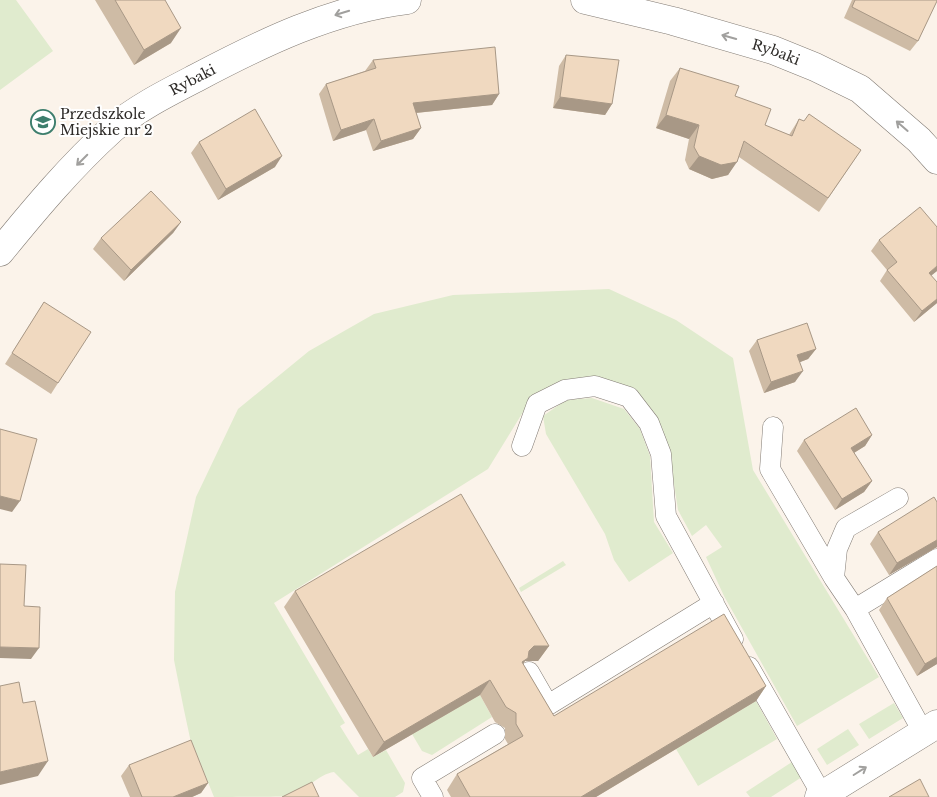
<svg xmlns="http://www.w3.org/2000/svg" width="937" height="797" viewBox="0 0 937 797" font-family="'Libre Baskerville',serif">
<rect width="100%" height="100%" fill="#fbf3ea"/>
<path fill="#e0ebce" d="M0 0H16L53 51 0 90Z
M609 289 676 320 733 358 753 470 879 677 797 726 724 596 706 557 722 547 706 525 692 536 678 510 669 452 635 392 531 399 488 469 274 603 345 723 340 726 358 755 368 749 373 757 386 750 405 783 403 792 395 797H359L334 772C318 774 306 791 290 796 277 797 230 797 214 797L190 738 184 710 174 660 175 592 196 497 238 409 309 351 374 314 453 295Z
M592 398 624 409 640 429 650 456 654 522 673 553 629 582 614 560 605 534 546 434 543 416 566 400Z
M563 561 566 565 521 592 519 588Z
M480 695 492 717 432 755 422 751 412 734Z
M756 701 777 739 698 786 676 749Z
M894 703 903 718 869 739 859 724Z
M848 729 859 745 827 765 817 749Z
M795 760 805 775 771 797H750L746 792Z"/>
<g fill="none" stroke-linecap="round" stroke-linejoin="round">
<defs>
<path id="service" d="M773 427 770 469 834 578
M522 446 537 404 565 390 595 386 629 397 649 423 661 454 666 516 733 639
M898 498 846 528 837 549 834 578 855 609 923 732
M855 609 937 559
M749 667 822 795
M529 672 548 705 714 603
M433 797 422 778 495 734"/>
<g id="minor">
<path id="s1" d="M585 0 673 21 773 50 815 67 860 89 919 140 937 160"/>
<path id="s2" d="M0 252C35 209 71 166 112 129 137 108 167 93 196 78 262 43 332 9 407 0"/>
<path d="M819 797 937 724"/>
</g>
</defs>
<use href="#service" stroke="#827b74" stroke-width="21"/>
<use href="#minor" stroke="#827b74" stroke-width="29"/>
<use href="#service" stroke="#fff" stroke-width="20"/>
<use href="#minor" stroke="#fff" stroke-width="28"/>
</g>
<path fill="#cebba5" d="M95 0H165L171 43 134 65Z
M852 0H937L918 41 910 51 844 18Z
M566 55 612 104 605 115 553 108 559 66Z
M373 60 499 94 492 105 416 113 421 128 413 139 373 151 366 130 333 141 319 94 326 84 365 71Z
M680 68 735 96 765 125 789 135 799 119 861 150 819 212 739 157 728 175 712 179 689 169 685 160 689 139 656 128 670 81Z
M199 142 275 167 218 200 191 153Z
M181 222 173 233 124 281 93 249 101 238Z
M879 240 937 271 931 275 937 303 914 322 880 281 887 270 871 251Z
M44 302 58 383 51 394 5 364Z
M757 340 816 349 808 359 800 362 795 382 764 393 749 351Z
M872 435 865 446 854 453 872 481 864 492 835 510 797 451 804 440Z
M937 502V547L889 575 870 544 878 532Z
M937 566V664L917 676 879 610 887 598Z
M295 591 549 646 538 661H525L523 664 554 716 766 686 756 701 596 797H451L447 790 457 774 508 744 505 739V728L495 722 480 695 373 757 284 607Z
M129 765 208 783 201 793 192 797H130L121 776Z"/>
<path fill="#a89886" d="M181 28 171 43 134 65 144 50Z
M499 94 492 105 405 114 413 103Z
M560 97 612 104 605 115 553 108Z
M666 115 699 125 689 139 656 128Z
M374 119 366 130 333 141 341 130Z
M421 128 413 139 373 151 381 141Z
M282 156 275 167 218 200 226 189Z
M699 156 737 162 728 175 712 179 689 169Z
M181 222 173 233 124 281 131 270Z
M937 266V271L922 283 929 273Z
M937 299V303L914 322 922 311Z
M816 349 808 359 790 366 797 355Z
M803 371 795 382 764 393 771 382Z
M872 435 865 446 844 459 851 448Z
M872 481 864 492 835 510 842 499Z
M0 496 20 501 12 512 0 509Z
M937 540V547L889 575 897 563Z
M534 646H549L538 661H525L517 673 511 677 529 651Z
M0 647 39 648 31 659 0 658Z
M937 657V664L917 676 925 664Z
M490 680 480 695 373 757 384 742Z
M766 686 756 701 596 797H581Z
M48 761 38 776 0 785V772Z
M208 783 201 793 192 797H173Z"/>
<path fill="#f0d9c0" stroke="#a89886" d="M115 0H165L181 28 144 50Z
M855 0H937V1L918 41 852 7Z
M495 47 499 94 413 103 421 128 381 141 374 119 341 130 326 84 376 68 373 60Z
M566 55 619 60 612 104 560 97Z
M680 68 739 86 735 96 771 109 765 125 792 136 799 119 804 121 809 114 861 150 828 198 744 141 737 162 721 165 699 156 694 147 699 125 666 115Z
M255 109 282 156 226 189 199 142Z
M151 191 181 222 131 270 101 238Z
M920 207 937 227V266L929 273 937 282V299L922 311 887 270 897 262 879 240Z
M44 302 91 332 58 383 12 353Z
M807 323 816 349 797 355 803 371 771 382 757 340Z
M856 408 872 435 851 448 872 481 842 499 804 440Z
M0 429 37 439 20 501 0 496Z
M461 494 549 646H534L529 651 528 658 522 662 554 716 724 614 766 686 581 797H470L457 774 523 736 516 724V713L506 707 490 680 384 742 295 591Z
M934 497 937 502V540L897 563 878 532Z
M0 564 26 565 24 606 40 607 39 648 0 647Z
M937 566V657L925 664 887 598Z
M19 682 23 703 35 701 48 761 0 772V686Z
M191 740 208 783 173 797H142L129 765Z
M920 779 929 797H889Z
M312 782 319 797H282Z"/>
<defs><path id="oneway-shaft" d="M-6 0H5M1.5-3L5.5 0L1.5 3" fill="none" stroke-width="1.6" stroke-linecap="round" stroke-linejoin="round" transform="scale(1.25)"/></defs>
<g stroke="#a1a09e">
<use href="#oneway-shaft" transform="translate(342 13) rotate(163)"/>
<use href="#oneway-shaft" transform="translate(729 37) rotate(-164)"/>
<use href="#oneway-shaft" transform="translate(902 126) rotate(-139)"/>
<use href="#oneway-shaft" transform="translate(82 160) rotate(135)"/>
<use href="#oneway-shaft" transform="translate(860 771) rotate(-32)"/>
</g>
<defs>
<symbol id="school-ring" viewBox="-11 -11 22 22"><circle r="9.5" fill="#fff" stroke="#3d7e6d" stroke-width="1.5"/><path d="M0-5L7-2L0 1L-7-2ZM-4 1L0 2.5L4 1V4Q0 6-4 4Z" fill="#3d7e6d"/></symbol>
</defs>
<g fill-rule="evenodd">
<use href="#school-ring" x="29" y="108" width="28" height="28"/>
</g>
<g text-anchor="middle" dominant-baseline="central" stroke-width="4" stroke-linejoin="round" paint-order="stroke">
<g font-size="14" fill="#2e2b28" stroke="#fff">
<text stroke="none"><textPath href="#s1" startOffset="198">Rybaki</textPath></text>
<text stroke="none"><textPath href="#s2" startOffset="261">Rybaki</textPath></text>
</g>
<g font-size="14" fill="#2e2b28" stroke="#fff" text-anchor="start">
<text x="60" y="114">Przedszkole<tspan x="60" dy="16">Miejskie nr 2</tspan></text>
</g>
</g>
</svg>
